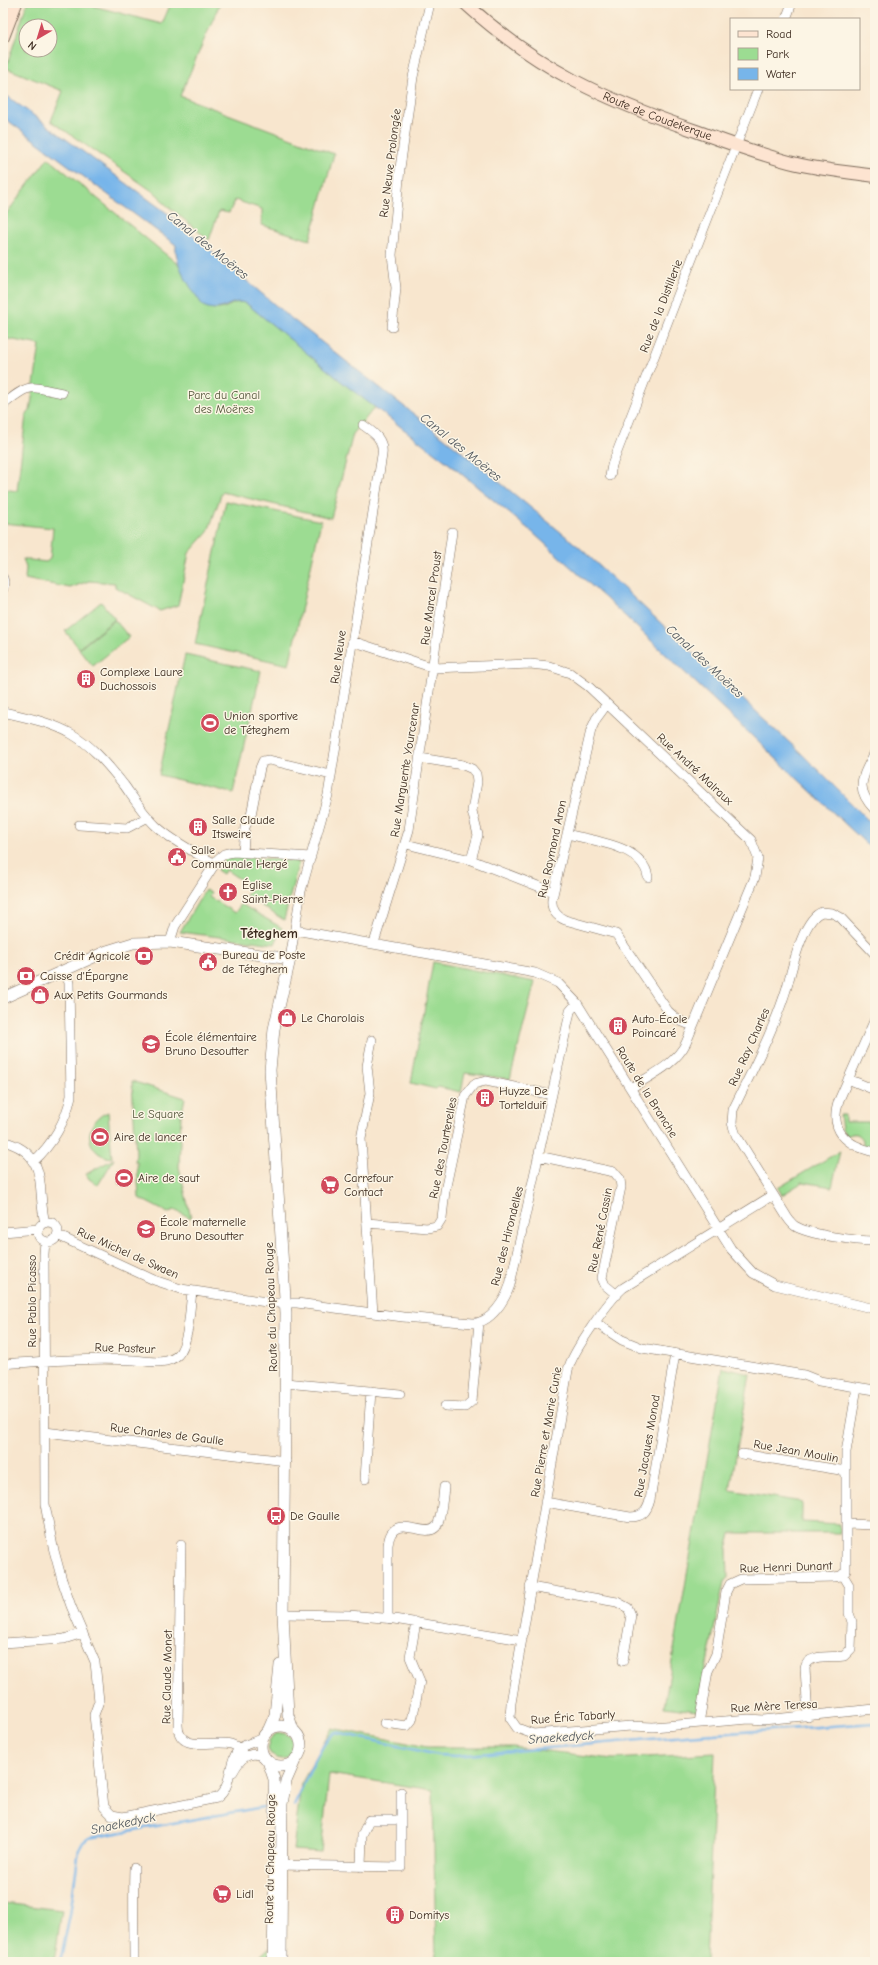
<svg xmlns="http://www.w3.org/2000/svg" width="878" height="1965" viewBox="0 0 878 1965" font-family="'Comic Neue',sans-serif">
<rect width="100%" height="100%" fill="#fcf5e5"/>
<filter id="ink" filterUnits="userSpaceOnUse"><feTurbulence type="fractalNoise" baseFrequency=".025" numOctaves="2"/><feDisplacementMap in="SourceGraphic" scale="8" xChannelSelector="R" yChannelSelector="G"/><feConvolveMatrix kernelMatrix="1 2 1 2 8 2 1 2 1" color-interpolation-filters="sRGB"/></filter>
<filter id="wash" filterUnits="userSpaceOnUse"><feTurbulence type="fractalNoise" baseFrequency=".012" numOctaves="4" result="noise"/><feDisplacementMap in="SourceGraphic" scale="16" xChannelSelector="R" yChannelSelector="G"/><feGaussianBlur stdDeviation="0.9" result="paint"/><feColorMatrix in="noise" values="0 0 0 0 0 0 0 0 0 0 0 0 0 0 0 0 0 1.4 0 .05"/><feComposite in="paint" operator="in"/></filter>
<g filter="url(#wash)">
<rect width="100%" height="100%" fill="#f8e6ce"/>
<path fill="#9cdc92" stroke="#6c8358" fill-rule="evenodd" d="M27 3H82L162 24 171 3H220L180 96 334 154 310 240 262 225V209L235 200 229 213 219 211 209 240 164 203 158 195 51 121 63 91 6 68ZM26 26H50V50H26Z
M48 158 180 266 203 306C208 307 215 310 219 309 230 308 235 298 247 304L375 407 353 434 331 518 222 492 208 532 189 553 178 605 160 611 115 587V583L89 581 70 588 25 579 26 568 23 559 46 562 50 559 53 528 3 523V489L17 491 26 415 30 411 40 345 3 338V218Z
M226 501 321 521 289 665 195 644Z
M101 602 115 619 79 648 65 631Z
M115 620 129 637 93 666 79 649Z
M185 655 261 671 233 793 159 775Z
M228 856 299 861 284 920 246 896 251 887 226 870 223 874 217 870Z
M205 890 211 893 209 897 235 913 241 904 282 928 275 944 180 932Z
M433 962 535 982 510 1079 465 1073 461 1092 438 1087 436 1089 411 1083Z
M132 1081 185 1098 181 1116 179 1167 191 1218 174 1210 168 1213 139 1198 137 1162H135L136 1154Z
M108 1112 112 1158C84 1155 82 1122 108 1112Z
M840 1115H845V1122H875V1149L863 1146V1140C859 1133 854 1132 847 1136L842 1129Z
M840 1151 832 1187 803 1182 782 1195 778 1188Z
M114 1159 98 1185 89 1179 86 1174Z
M129 1173 130 1182 119 1184 118 1174Z
M723 1368 750 1374 730 1490 802 1502V1522L840 1524V1533H731L727 1550 728 1577 724 1582 697 1711 664 1707Z
M332 1728 427 1747H513L613 1759 715 1753 706 1962H436L433 1790 329 1774 321 1852 293 1850 301 1784Z
M268 1746a13 13 0 1 1 26 0a13 13 0 1 1-26 0Z
M3 1903 62 1910 54 1962H3Z
M270 1947V1962H261V1955Z"/>
<path fill="#77b5ea" stroke="#597084" d="M3 93 167 213 287 315 465 454 579 547 803 755 875 827V852L625 616 532 532 447 462 348 387 247 304C230 296 224 316 203 306 192 289 174 266 176 245L3 117Z"/>
<g fill="none" stroke-linecap="round" stroke-linejoin="round">
<path stroke="#77b5ea" stroke-width="2.5" d="M294 1805C302 1789 322 1738 336 1732L438 1755 456 1756 685 1736 875 1723
M60 1962 70 1915 79 1849 82 1843 89 1838 263 1807"/>
</g>
</g>
<g filter="url(#ink)">
<g fill="none" stroke-linecap="round" stroke-linejoin="round">
<defs>
<path id="minor" d="M786 19 792 3
M392 327 396 288 392 255 400 168 413 77 430 3
M3 405C29 383 29 386 62 393
M610 476 612 465 758 89
M3 578 4 582 3 589
M352 641 434 668 530 664 549 666 570 673 589 687 751 840 758 858 755 877 686 1043C675 1065 651 1075 631 1088
M607 704 596 719 591 730 552 899C551 909 556 916 565 920L616 934 668 1011 678 1020 693 1026
M3 712C67 726 83 733 124 785 134 799 144 815 156 826 172 841 196 853 215 864
M875 752C863 777 853 787 875 810
M420 758 463 765 472 769 476 774 477 782 472 811 478 835 471 860
M79 825 127 828 148 817
M567 834C593 841 643 845 648 877
M406 844 471 860 553 892
M243 852 245 827 251 815 260 768 263 761 269 760 331 775
M295 930 535 973 558 983 577 1003 731 1249 753 1273 775 1285 875 1309
M170 942 175 926 218 859 224 854 233 852 311 857
M374 943 409 830 452 532
M875 954 840 917 832 913 822 912C803 918 792 969 787 987 774 1030 752 1070 733 1110L732 1123 736 1135 787 1217C789 1220 792 1224 795 1226 809 1235 858 1241 875 1241
M290 959 301 891 328 795 382 455C384 439 374 433 363 425
M875 1019 839 1100C828 1131 847 1146 875 1152
M372 1040 367 1066 370 1093 361 1139 373 1313
M848 1079 875 1090
M3 1141C51 1154 36 1189 45 1223
M538 1156 614 1172 620 1179 621 1187 602 1278 605 1285 617 1295
M33 1162C52 1145 66 1121 71 1096L69 983 65 970
M773 1195 623 1288C609 1300 572 1352 568 1370L511 1703 510 1718 517 1728 533 1734 631 1726 653 1727 749 1719 763 1720 875 1709
M38 1232a10 10 0 1 1 20 0a10 10 0 1 1-20 0Z
M367 1223 427 1228 437 1226 442 1218 445 1191 465 1096 474 1084 486 1081 552 1095
M3 1232 39 1229
M57 1235 154 1280 181 1289 273 1303H297L403 1317 473 1323C491 1323 505 1300 510 1285L569 1017 570 1011 577 1003
M45 1241 44 1254 45 1504 53 1547 62 1580 71 1606 95 1662 99 1701 94 1715 104 1807 112 1815 123 1817 217 1798C233 1787 227 1764 238 1750 244 1743 256 1743 263 1737
M596 1323 622 1340 642 1348 804 1375 819 1381 875 1390
M3 1364C47 1361 90 1358 134 1360 147 1361 166 1366 178 1355 189 1344 190 1307 192 1291
M286 1383 400 1394
M445 1406 465 1407 472 1401 479 1322
M45 1432 286 1461
M742 1454 846 1471
M365 1479 371 1391
M545 1502 630 1517C642 1517 647 1512 650 1500L675 1354
M847 1524 875 1525
M181 1545 178 1725C178 1754 214 1739 231 1744 238 1746 241 1751 245 1757
M530 1587 617 1602 628 1608 631 1615 623 1661
M283 1614 349 1615 394 1619 522 1640
M388 1619V1545C392 1509 424 1540 436 1527 441 1521 443 1496 444 1487
M3 1643 64 1639 83 1633
M808 1717 805 1668C808 1653 832 1658 844 1656L851 1649 852 1622 849 1613V1585L843 1575
M384 1723 407 1726 412 1720 420 1681 410 1657 416 1622
M699 1723 708 1671 716 1654 726 1592 730 1584 741 1579 834 1577 841 1576 846 1571V1452L857 1387
M233 1772C240 1759 249 1749 264 1757
M276 1865 401 1867V1792
M361 1867 362 1835 369 1820H401
M134 1962C134 1930 133 1899 134 1868"/>
<path id="tertiary" d="M3 998 107 951 133 943 170 942 290 959 274 1029 270 1070 286 1313 283 1614 288 1715 294 1732
M261 1746a20 20 0 1 1 40 0a20 20 0 1 1-40 0Z
M268 1731 275 1715 280 1665
M268 1761 274 1779 275 1815
M273 1962 275 1853
M281 1962 282 1804 286 1781 296 1758"/>
<g id="secondary">
<path id="s1" d="M465 3C537 69 605 100 696 131 729 143 763 156 797 164 823 170 849 172 875 176"/>
<path d="M3 37 16 3"/>
</g>
</defs>
<use href="#minor" stroke="#7d6c5c" stroke-width="10"/>
<use href="#tertiary" stroke="#7d6c5c" stroke-width="12"/>
<use href="#secondary" stroke="#7d6c5c" stroke-width="14"/>
<use href="#minor" stroke="#fff" stroke-width="9"/>
<use href="#tertiary" stroke="#fff" stroke-width="11"/>
<use href="#secondary" stroke="#fde4d1" stroke-width="12"/>
</g>
</g>
<defs>
<symbol id="building-disc" viewBox="-11 -11 22 22"><circle r="9.5" fill="#d1495b" stroke="#fcf5e5"/><path d="M-4-6H4V6H1V3H-1V6H-4ZM-2.5-4.3h1.7v1.8h-1.7ZM.8-4.3h1.7v1.8H.8ZM-2.5-1h1.7V.8h-1.7ZM.8-1h1.7V.8H.8Z" fill="#fff"/></symbol>
<symbol id="stadium-disc" viewBox="-11 -11 22 22"><circle r="9.5" fill="#d1495b" stroke="#fcf5e5"/><path d="M0-5a6.5 5 0 1 0 0 10a6.5 5 0 1 0 0-10ZM-3.5-1.8h7v3.6h-7Z" fill="#fff"/></symbol>
<symbol id="civic-disc" viewBox="-11 -11 22 22"><circle r="9.5" fill="#d1495b" stroke="#fcf5e5"/><path d="M-.6-6.5H3V-4.5H.6V-3L4-1V1h2V6H-6V1h2V-1L-.6-3ZM-1.2 2.5V6h2.4V2.5Z" fill="#fff"/></symbol>
<symbol id="church-disc" viewBox="-11 -11 22 22"><circle r="9.5" fill="#d1495b" stroke="#fcf5e5"/><path d="M-1.2-6h2.4v3.5h3.3v2.4h-3.3V6h-2.4V-.1h-3.3v-2.4h3.3Z" fill="#fff"/></symbol>
<symbol id="bank-disc" viewBox="-11 -11 22 22"><circle r="9.5" fill="#d1495b" stroke="#fcf5e5"/><path d="M-6-4H6V4H-6ZM0-2.3a2.3 2.3 0 1 0 0 4.6a2.3 2.3 0 1 0 0-4.6Z" fill="#fff"/></symbol>
<symbol id="shop-disc" viewBox="-11 -11 22 22"><circle r="9.5" fill="#d1495b" stroke="#fcf5e5"/><path d="M-5-2.5h2.3a2.7 3.5 0 0 1 5.4 0H5L5.5 6h-11ZM-1.5-2.5h3a1.5 2.3 0 0 0-3 0Z" fill="#fff"/></symbol>
<symbol id="school-disc" viewBox="-11 -11 22 22"><circle r="9.5" fill="#d1495b" stroke="#fcf5e5"/><path d="M0-5L7-2L0 1L-7-2ZM-4 1L0 2.5L4 1V4Q0 6-4 4Z" fill="#fff"/></symbol>
<symbol id="supermarket-disc" viewBox="-11 -11 22 22"><circle r="9.5" fill="#d1495b" stroke="#fcf5e5"/><path d="M-6-5.5h2.5l.6 2H6L4.5 2H-2.5L-4.4-4H-6ZM-1.5 3.2a1.3 1.3 0 1 0 .1 0ZM3 3.2a1.3 1.3 0 1 0 .1 0Z" fill="#fff"/></symbol>
<symbol id="bus-disc" viewBox="-11 -11 22 22"><circle r="9.5" fill="#d1495b" stroke="#fcf5e5"/><path d="M-5-6H5V4H4V6H2V4H-2V6H-4V4H-5ZM-3.5-4V0h7V-4ZM-3.5 1.2v1.5H-2V1.2ZM2 1.2v1.5H3.5V1.2Z" fill="#fff"/></symbol>
</defs>
<g fill-rule="evenodd">
<use href="#building-disc" x="75" y="668" width="22" height="22"/>
<use href="#stadium-disc" x="199" y="712" width="22" height="22"/>
<use href="#building-disc" x="187" y="816" width="22" height="22"/>
<use href="#civic-disc" x="166" y="846" width="22" height="22"/>
<use href="#church-disc" x="217" y="881" width="22" height="22"/>
<use href="#bank-disc" x="133" y="945" width="22" height="22"/>
<use href="#civic-disc" x="197" y="951" width="22" height="22"/>
<use href="#bank-disc" x="15" y="965" width="22" height="22"/>
<use href="#shop-disc" x="29" y="984" width="22" height="22"/>
<use href="#shop-disc" x="276" y="1007" width="22" height="22"/>
<use href="#building-disc" x="607" y="1015" width="22" height="22"/>
<use href="#school-disc" x="140" y="1033" width="22" height="22"/>
<use href="#building-disc" x="474" y="1087" width="22" height="22"/>
<use href="#stadium-disc" x="89" y="1126" width="22" height="22"/>
<use href="#stadium-disc" x="113" y="1167" width="22" height="22"/>
<use href="#supermarket-disc" x="319" y="1174" width="22" height="22"/>
<use href="#school-disc" x="135" y="1218" width="22" height="22"/>
<use href="#bus-disc" x="265" y="1505" width="22" height="22"/>
<use href="#supermarket-disc" x="211" y="1883" width="22" height="22"/>
<use href="#building-disc" x="384" y="1904" width="22" height="22"/>
</g>
<g text-anchor="middle" dominant-baseline="central" stroke-width="3" stroke-linejoin="round" paint-order="stroke">
<g font-size="12" fill="#3b2a1e" stroke="#fcf5e5">
<text stroke="none"><textPath href="#s1" startOffset="225">Route de Coudekerque</textPath></text>
<text transform="translate(390 163) rotate(-83)">Rue Neuve Prolongée</text>
<text transform="translate(661 306) rotate(-69)">Rue de la Distillerie</text>
<text transform="translate(431 598) rotate(-82)">Rue Marcel Proust</text>
<text transform="translate(338 657) rotate(-82)">Rue Neuve</text>
<text transform="translate(695 769) rotate(43)">Rue André Malraux</text>
<text transform="translate(405 770) rotate(-81)">Rue Marguerite Yourcenar</text>
<text transform="translate(552 849) rotate(-78)">Rue Raymond Aron</text>
<text transform="translate(749 1047) rotate(-66)">Rue Ray Charles</text>
<text transform="translate(647 1092) rotate(58)">Route de la Branche</text>
<text transform="translate(443 1148) rotate(-79)">Rue des Tourterelles</text>
<text transform="translate(600 1230) rotate(-79)">Rue René Cassin</text>
<text transform="translate(507 1236) rotate(-76)">Rue des Hirondelles</text>
<text transform="translate(128 1253) rotate(24)">Rue Michel de Swaen</text>
<text transform="translate(32 1301) rotate(-90)">Rue Pablo Picasso</text>
<text transform="translate(271 1307) rotate(-92)">Route du Chapeau Rouge</text>
<text transform="translate(125 1348) rotate(2)">Rue Pasteur</text>
<text transform="translate(546 1432) rotate(-80)">Rue Pierre et Marie Curie</text>
<text transform="translate(167 1434) rotate(7)">Rue Charles de Gaulle</text>
<text transform="translate(647 1446) rotate(-80)">Rue Jacques Monod</text>
<text transform="translate(796 1451) rotate(10)">Rue Jean Moulin</text>
<text transform="translate(786 1567) rotate(-2)">Rue Henri Dunant</text>
<text transform="translate(167 1677) rotate(-89)">Rue Claude Monet</text>
<text transform="translate(774 1706) rotate(-3)">Rue Mère Teresa</text>
<text transform="translate(573 1717) rotate(-4)">Rue Éric Tabarly</text>
<text transform="translate(270 1859) rotate(-89)">Route du Chapeau Rouge</text>
</g>
<g font-size="12" fill="#53563b" stroke="#fcf5e5">
<text x="224" y="395">Parc du Canal<tspan x="224" dy="14">des Moëres</tspan></text>
<text x="158" y="1114">Le Square</text>
</g>
<g font-size="12" fill="#3b2a1e" stroke="#fcf5e5" text-anchor="start">
<text x="100" y="672">Complexe Laure<tspan x="100" dy="14">Duchossois</tspan></text>
<text x="224" y="716">Union sportive<tspan x="224" dy="14">de Téteghem</tspan></text>
<text x="212" y="820">Salle Claude<tspan x="212" dy="14">Itsweire</tspan></text>
<text x="191" y="850">Salle<tspan x="191" dy="14">Communale Hergé</tspan></text>
<text x="242" y="885">Église<tspan x="242" dy="14">Saint-Pierre</tspan></text>
<text x="222" y="955">Bureau de Poste<tspan x="222" dy="14">de Téteghem</tspan></text>
<text x="130" y="956" text-anchor="end">Crédit Agricole</text>
<text x="40" y="976">Caisse d'Épargne</text>
<text x="54" y="995">Aux Petits Gourmands</text>
<text x="301" y="1018">Le Charolais</text>
<text x="632" y="1019">Auto-École<tspan x="632" dy="14">Poincaré</tspan></text>
<text x="165" y="1037">École élémentaire<tspan x="165" dy="14">Bruno Desoutter</tspan></text>
<text x="499" y="1091">Huyze De<tspan x="499" dy="14">Tortelduif</tspan></text>
<text x="114" y="1137">Aire de lancer</text>
<text x="138" y="1178">Aire de saut</text>
<text x="344" y="1178">Carrefour<tspan x="344" dy="14">Contact</tspan></text>
<text x="160" y="1222">École maternelle<tspan x="160" dy="14">Bruno Desoutter</tspan></text>
<text x="290" y="1516">De Gaulle</text>
<text x="236" y="1894">Lidl</text>
<text x="409" y="1915">Domitys</text>
</g>
<g font-size="13" font-style="italic" fill="#4d545b" stroke="#fcf5e5">
<text transform="translate(208 245) rotate(39)">Canal des Moëres</text>
<text transform="translate(461 447) rotate(39)">Canal des Moëres</text>
<text transform="translate(705 661) rotate(43)">Canal des Moëres</text>
<text transform="translate(561 1737) rotate(-4)">Snaekedyck</text>
<text transform="translate(123 1823) rotate(-12)">Snaekedyck</text>
</g>
<g font-size="14" font-weight="bold" fill="#3b2a1e" stroke="#fcf5e5">
<text x="269" y="933">Téteghem</text>
</g>
</g>
<rect width="878" height="1965" fill="none" stroke="#fcf5e5" stroke-width="16"/>
<rect x="730" y="18" width="130" height="72" fill="#fcf5e5" stroke="#afa495"/>
<rect x="738" y="31" width="20" height="6" fill="#fde4d1" stroke="#afa495"/>
<text x="766" y="38" font-size="12" fill="#3b2a1e">Road</text>
<rect x="738" y="48" width="20" height="12" fill="#9cdc92" stroke="#afa495"/>
<text x="766" y="58" font-size="12" fill="#3b2a1e">Park</text>
<rect x="738" y="68" width="20" height="12" fill="#77b5ea" stroke="#afa495"/>
<text x="766" y="78" font-size="12" fill="#3b2a1e">Water</text>
<g transform="translate(38 38) rotate(218)"><circle r="19" fill="#fcf5e5" stroke="#afa495"/>
<path d="M0-3L7 15L0 10L-7 15Z" fill="#d1495b"/>
<text y="-6" font-size="11" font-weight="bold" text-anchor="middle" fill="#3b2a1e">N</text>
</g>
</svg>
